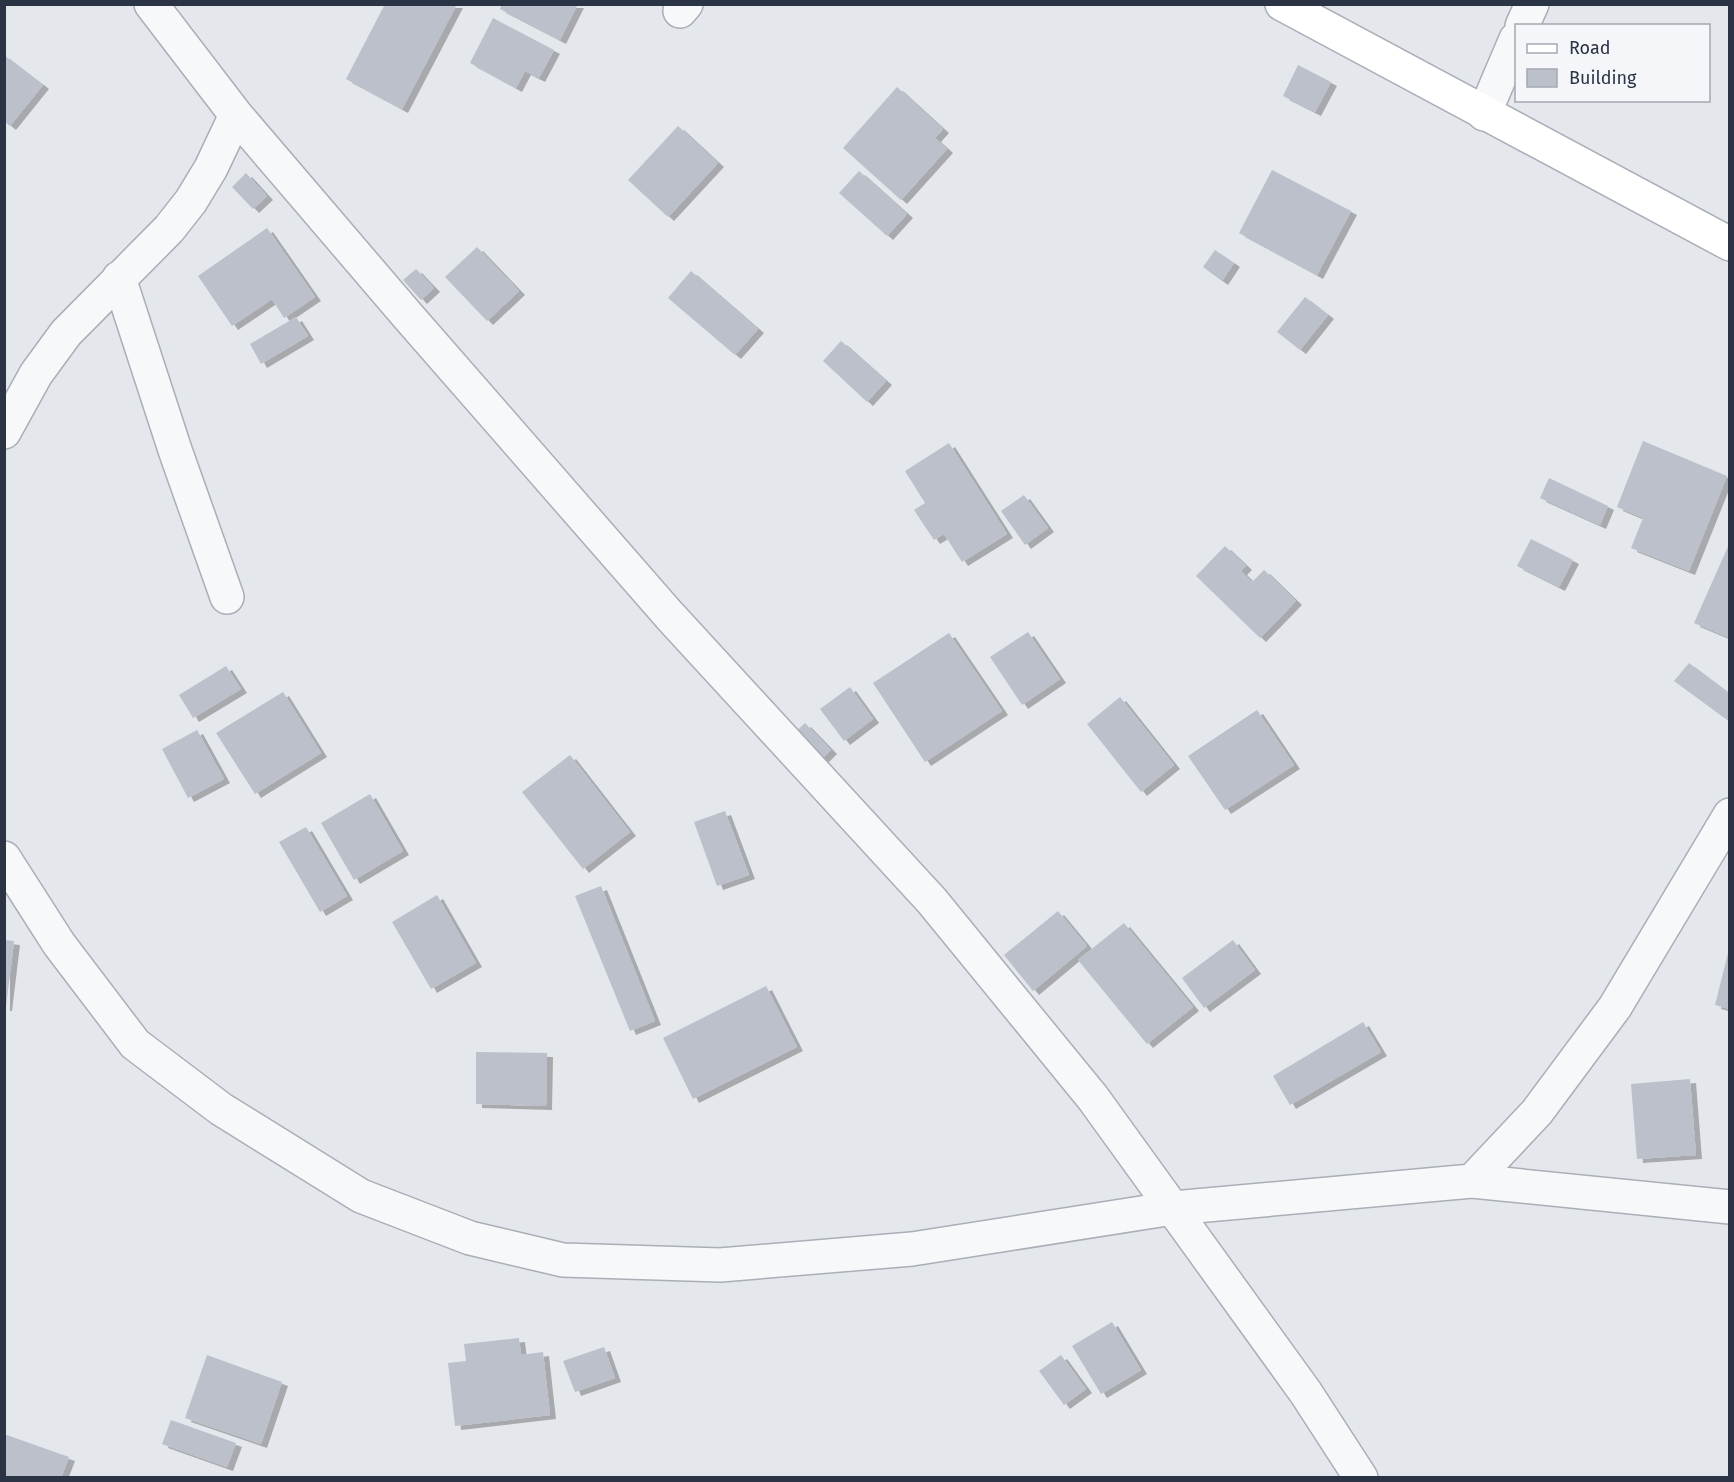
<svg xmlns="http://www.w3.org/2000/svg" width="1734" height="1482" viewBox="0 0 1734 1482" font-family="'Fira Sans',sans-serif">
<defs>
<filter id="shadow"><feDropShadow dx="6" dy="4" stdDeviation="0" flood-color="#0004"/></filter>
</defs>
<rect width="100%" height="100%" fill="#e4e7ec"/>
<path fill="#bbc0ca" filter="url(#shadow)" d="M385 4H457L402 109 346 79Z
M502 4H578L560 40 500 9Z
M493 18 554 50 539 78 525 71 516 88 470 63Z
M4 55 43 85 10 126 4 121Z
M1298 65 1331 82 1315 112 1283 96Z
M897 87 943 129 935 138 947 149 901 200 843 148Z
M678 126 718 163 668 217 628 180Z
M1272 170 1351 211 1317 275 1239 233Z
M859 171 907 214 887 236 839 193Z
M246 173 267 196 253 209 232 187Z
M267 228 315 297 284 318 272 299 232 326 198 276Z
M477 247 519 291 487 321 445 277Z
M1215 250 1234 263 1222 281 1203 267Z
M416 269 434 288 421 300 403 280Z
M691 271 758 329 735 355 668 298Z
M1305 297 1328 315 1300 350 1277 332Z
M296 317 308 336 261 364 250 344Z
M841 341 886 381 867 402 823 361Z
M1643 441 1727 476 1689 571 1631 548 1643 518 1617 507Z
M949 443 1007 534 962 562 944 534 934 540 914 510 925 503 905 471Z
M1549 478 1608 506 1600 525 1540 498Z
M1024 495 1048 528 1025 545 1001 511Z
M1531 539 1573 560 1559 587 1517 566Z
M1730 542V638L1694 623Z
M1225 546 1246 566 1241 571 1252 582 1264 570 1296 601 1260 638 1196 576Z
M1028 632 1060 679 1022 705 990 657Z
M949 633 1002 711 925 762 873 683Z
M1689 663 1730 694V722L1674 681Z
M226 666 241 689 193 718 179 695Z
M850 687 873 719 844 741 820 709Z
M283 692 321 753 255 794 216 733Z
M1120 697 1174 765 1141 792 1087 724Z
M1257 710 1294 765 1225 810 1188 756Z
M805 723 831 750 817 764 791 736Z
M197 730 224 779 188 798 162 749Z
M570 755 630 832 583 869 522 792Z
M370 794 403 851 354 880 321 823Z
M725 811 749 875 717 886 694 822Z
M306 827 347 896 320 912 279 842Z
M601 886 655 1021 630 1031 575 896Z
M437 895 476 963 431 989 392 922Z
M1058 911 1087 946 1033 991 1004 955Z
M1124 923 1193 1007 1147 1044 1078 960Z
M4 940 14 941 6 1007H4Z
M1233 940 1255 970 1204 1008 1182 978Z
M1729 949H1730V1009L1715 1005Z
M766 986 797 1047 693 1099 663 1038Z
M1363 1022 1381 1052 1290 1105 1273 1076Z
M476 1052 547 1053 546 1106 476 1104Z
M1690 1079 1696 1155 1637 1159 1631 1084Z
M1112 1322 1141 1370 1101 1394 1072 1346Z
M519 1338 521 1355 543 1352 550 1415 455 1426 448 1363 466 1361 464 1344Z
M604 1347 615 1378 575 1392 563 1361Z
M207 1355 282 1382 261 1444 185 1418Z
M1061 1355 1086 1389 1064 1405 1039 1371Z
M171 1420 236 1443 227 1467 162 1444Z
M4 1434 69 1457 61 1478H4Z"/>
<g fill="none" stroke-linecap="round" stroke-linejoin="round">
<defs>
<path id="street" d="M151 4 236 115 407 315 669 615 932 901 1093 1098 1306 1393 1361 1478
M680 11 686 4
M1522 26 1532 4
M1484 114 1516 39
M119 278 175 450 227 597
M4 432 36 374 66 333 169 229 191 201 211 168 236 115
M4 858 59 944 135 1044 221 1109 361 1196 470 1238 563 1260 720 1265 912 1249 1173 1208 1472 1181 1730 1207
M1472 1181 1537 1112 1615 1007 1730 815"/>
<path id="secondary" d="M1282 4 1730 244"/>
</defs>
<use href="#street" stroke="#a9aeb7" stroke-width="36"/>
<use href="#secondary" stroke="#a9aeb7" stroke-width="36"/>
<use href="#street" stroke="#f7f8fa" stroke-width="33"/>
<use href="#secondary" stroke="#fff" stroke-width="33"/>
</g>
<rect width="1734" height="1482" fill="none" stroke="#2b3445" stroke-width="12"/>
<rect x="1515" y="24" width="195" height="78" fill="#f4f6f9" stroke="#a4a8b1" stroke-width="1.5"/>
<rect x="1527" y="44" width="30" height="9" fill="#ffffff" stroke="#a4a8b1" stroke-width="1.5"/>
<text x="1569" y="54" font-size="18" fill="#2b3445">Road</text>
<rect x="1527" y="69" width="30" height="18" fill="#bbc0ca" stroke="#a4a8b1" stroke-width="1.5"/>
<text x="1569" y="84" font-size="18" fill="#2b3445">Building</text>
</svg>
